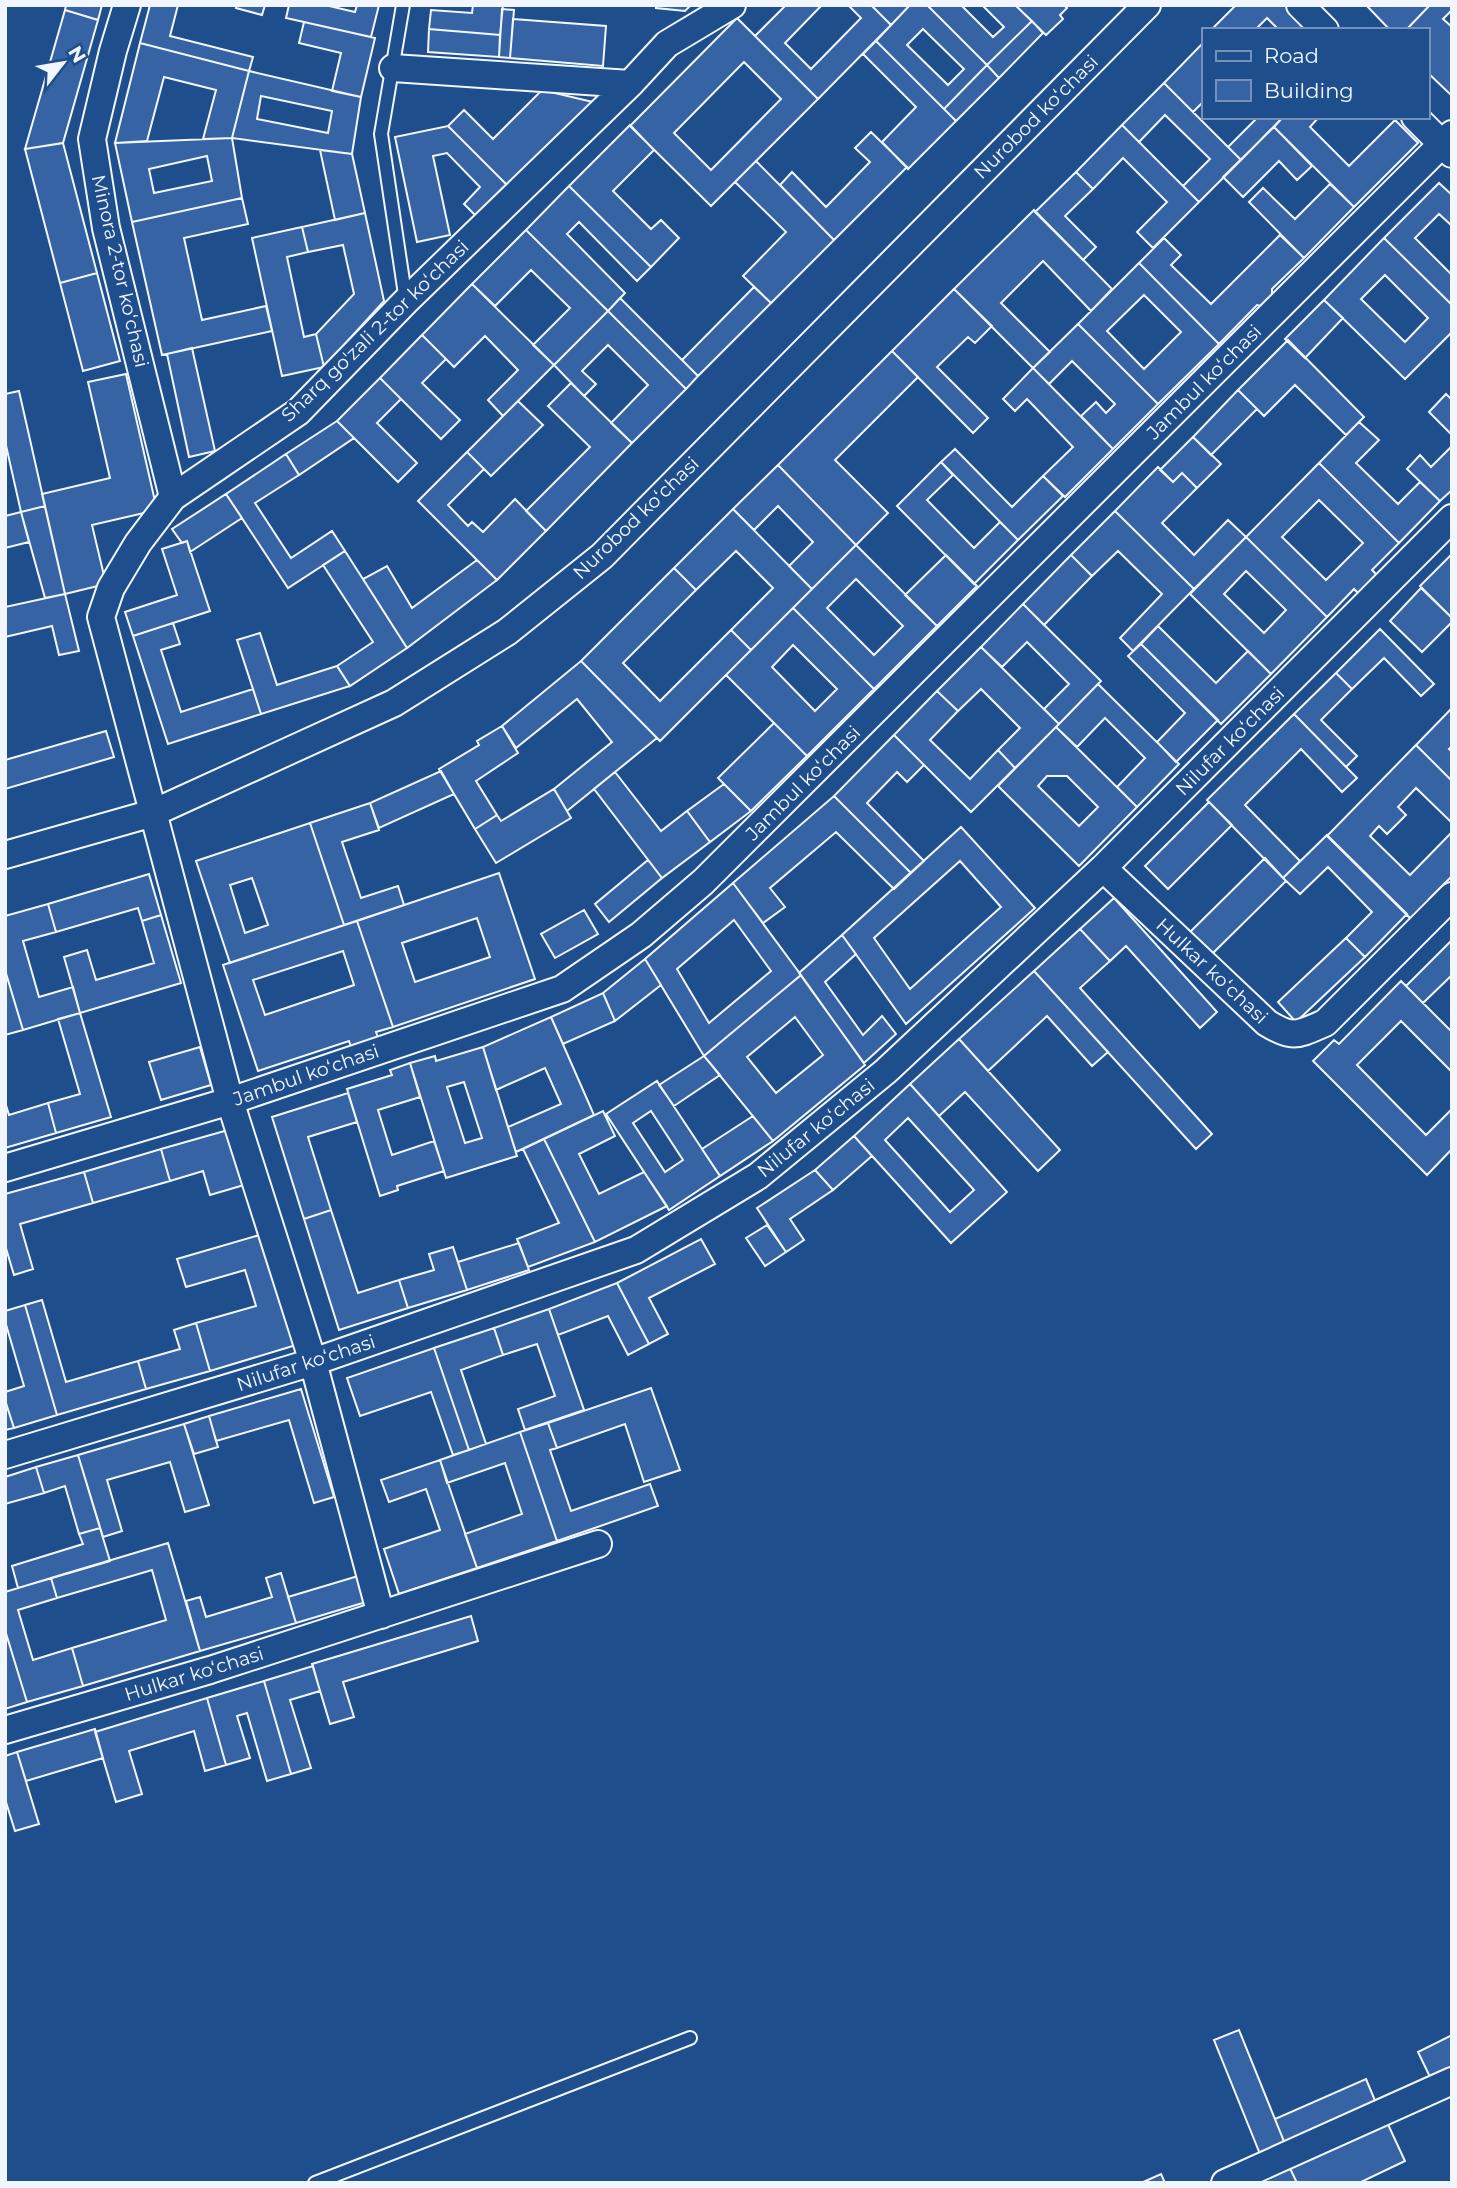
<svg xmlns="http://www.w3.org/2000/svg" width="1457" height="2188" viewBox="0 0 1457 2188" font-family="Montserrat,sans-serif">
<rect width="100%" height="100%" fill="#1f4e8c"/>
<path fill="#3563a3" stroke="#f2f6ff" stroke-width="2" fill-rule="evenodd" d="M66 5H102L98 20 65 10Z
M150 5H178L170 36 253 57 249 71 140 43Z
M237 5H265L262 15 236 8Z
M289 5H325L355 12 357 5H379L371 37 286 18Z
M473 5H503L500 35 429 29 431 10 472 13Z
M656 5H691L685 11 656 8Z
M786 5H822L785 43 811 69 861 18 848 5H871L891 25 818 99 755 36Z
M871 5H910L891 25Z
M910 5H927L987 65 944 109 876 41ZM923 29 964 69 948 85 907 45Z
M927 5H961L993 37 1004 27 982 5H1015L1032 21 987 65Z
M1015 5H1064L1067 8 1060 15 1063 19 1046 35Z
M1236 5H1285L1310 30H1279L1267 18 1255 30H1211Z
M1366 5H1430L1406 30H1390Z
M1430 5H1452V10L1443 19 1452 27V96L1427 72V30H1406Z
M502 9 514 10 510 58 499 57Z
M65 10 98 20 63 143 25 149Z
M737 18 818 99 711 206 630 126ZM744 62 781 99 711 170 674 133Z
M513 19 606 26 603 66 510 58Z
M1032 21 1043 33 999 78 987 65Z
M304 22 375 38 361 97 332 91 341 53 299 43Z
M429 29 500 35 499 57 428 52Z
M876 41 956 121 908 169 882 142 916 107 863 54Z
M140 43 249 71 232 138 203 139 216 90 164 77 147 141 115 143Z
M1203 43V102L1193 112 1164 83Z
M987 65 999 78 956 121 944 109Z
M249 71 361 97 352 154 232 138ZM261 96 332 111 328 133 257 119Z
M1164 83 1241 160 1199 202 1183 186 1210 159 1165 115 1139 142 1122 125Z
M542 90 593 102 508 186 448 126 464 110 493 139Z
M1253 117H1283L1241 160 1228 147 1255 120Z
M1283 117H1319L1310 127 1349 166 1395 120 1418 143 1354 207 1274 127Z
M630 125 654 150 613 191 651 229 661 220 679 238 651 267 569 186Z
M1122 125 1199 202 1153 248 1137 232 1167 202 1123 158 1093 189 1076 172Z
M448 126 508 186 477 217 464 204 480 187 447 153 433 156 450 235 417 242 395 137Z
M1274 127 1312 166 1297 180 1279 161 1243 197 1223 177Z
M871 132 907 167 834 240 780 185 792 172 826 207 870 162 855 148Z
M232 138 242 198 132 222 115 143ZM207 156 212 181 154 193 149 169Z
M63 143 97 273 60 283 25 149Z
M320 150 352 154 365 213 335 220Z
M756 161 834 240 771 303 743 276 786 232 735 182Z
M1076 172 1093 189 1065 216 1096 247 1083 260 1035 212Z
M1439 183 1452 195V226L1439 214 1415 238 1452 275V305L1384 238Z
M1330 184 1354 207 1304 258 1249 202 1263 188 1295 219Z
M569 186 651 267 637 281 579 222 567 234 625 293 608 311 526 230Z
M242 198 248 224 184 238 202 320 266 306 272 331 162 355 132 222Z
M1034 210 1112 289 1091 311 1043 261 1001 303 1050 352 1033 368 954 289Z
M365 213 384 301 324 367 316 334 354 294 343 245 308 252 302 227Z
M302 227 308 252 287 257 304 337 316 334 324 367 282 376 252 238Z
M526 230 608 311 554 365 533 345 570 308 531 270 495 306 472 284Z
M1280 235 1304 258 1272 289V300L1261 306 1257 305 1219 344 1139 263 1164 238 1181 255 1171 265 1211 304Z
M1384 238 1452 305V332L1405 379 1324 300ZM1385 275 1428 318 1405 342 1361 299Z
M1139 263 1219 344 1158 404 1078 324ZM1144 295 1181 332 1144 369 1107 331Z
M97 273 120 361 83 371 60 283Z
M472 284 554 365 503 416 488 400 518 370 485 336 454 367 422 335Z
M754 287 771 303 698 376 682 360Z
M954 289 992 326 975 343 968 337 937 367 988 418 973 433 892 351Z
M620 298 698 376 686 389 608 311Z
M1324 300 1343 318 1305 358 1285 339Z
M608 311 686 389 632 443 611 423 648 385 608 345 582 371 596 384 584 396 554 365Z
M1078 324 1158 404 1113 449 1081 416 1096 402 1106 413 1115 404 1072 361 1049 384 1033 368Z
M422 335 446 359 422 383 460 420 441 439 380 378Z
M1288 340 1364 417 1346 435 1295 385 1264 416 1238 390Z
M192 348 215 451 189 457 167 354Z
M892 351 918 377 835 460 888 513 856 545 778 465Z
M1033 368 1113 449 1065 497 1043 476 1073 447 1027 399 1015 411 1003 399Z
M126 374 157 510 92 525 106 584 65 594 42 494 110 478 88 382Z
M380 378 401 399 377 423 417 463 398 482 337 421Z
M571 383 632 443 546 531 526 511 590 447 548 406Z
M1238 390 1257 409 1211 455 1193 437Z
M19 391 45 506 21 512 5 441V394Z
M1446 394 1452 400V435L1429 412Z
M518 401 543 425 491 476 467 452Z
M337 421 354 438 299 475 286 454Z
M1359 422 1379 440 1356 463 1398 504 1420 482 1440 501 1399 543 1319 463Z
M1193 437 1221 464 1197 488 1182 473 1173 482 1160 470Z
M1452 446V490L1440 501 1407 469 1420 455 1431 467Z
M955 449 1012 507 1043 476 1063 496 1018 540 941 462Z
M467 452 484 469 448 505 468 526 472 522 483 532 515 499 546 531 497 580 418 501Z
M286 454 299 475 255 503 291 558 332 531 345 551 288 588 226 494Z
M941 462 953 475 927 500 974 548 1000 522 1018 540 974 584 897 506Z
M1319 463 1399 543 1372 570 1377 575 1359 594 1354 589 1327 617 1246 537ZM1319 500 1363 543 1326 580 1282 537Z
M778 465 856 545 812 589 789 566 813 542 778 506 754 530 733 509Z
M1158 467 1173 482 1182 473 1197 488 1162 523 1194 555 1228 520 1246 537 1194 589 1115 511Z
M226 494 242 518 190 552 187 541 182 543 172 529Z
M45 506 65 594 45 598 21 512Z
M733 509 812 589 751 650 731 630 773 588 736 551 696 590 674 568Z
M1115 511 1194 589 1133 651 1120 638 1162 594 1118 551 1092 576 1071 555Z
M21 512 29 542 5 548V516Z
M1246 537 1327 617 1271 674 1190 594ZM1246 571 1286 610 1264 633 1224 594Z
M187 541 210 611 133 636 125 612 177 595 162 549Z
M856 545 937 626 874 689 793 608ZM856 579 903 626 874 655 827 608Z
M345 551 407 648 350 686 337 666 373 642 323 565Z
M1452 554V618L1420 586Z
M946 555 977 586 937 626 905 595Z
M1071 555 1092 576 1044 625 1023 604Z
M477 560 497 580 407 648 363 579 387 566 412 608Z
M674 568 696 590 623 663 660 701 731 630 751 650 660 741 581 661Z
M1421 588 1452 618V622L1422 652 1390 621Z
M65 594 79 651 59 655 52 626 5 637V607Z
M1023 604 1101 681 1059 724 1044 709 1069 684 1027 642 1002 667 981 647Z
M793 608 874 689 807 756 726 675ZM793 645 837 689 815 711 772 667Z
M173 623 180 644 161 650 181 712 253 689 261 714 168 744 133 636Z
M1158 626 1216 683 1248 651 1271 674 1221 724 1141 644Z
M1380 629 1434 684 1421 696 1384 658 1352 689 1336 673Z
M260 633 277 685 337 666 350 686 261 714 237 640Z
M1141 644 1218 720 1176 762 1157 742 1185 713 1128 656Z
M981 647 1059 724 1015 768 998 750 1020 728 981 689 958 711 937 691Z
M581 661 657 738 567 811 554 789 612 742 577 699 516 748 502 726Z
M1336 673 1352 689 1321 720 1357 756 1346 767 1294 714Z
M1098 684 1179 764 1137 807 1117 787 1145 758 1105 718 1077 747 1056 727Z
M937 691 958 711 930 740 970 779 998 750 1015 768 971 812 894 735Z
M1452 708V746L1449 749 1452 752V781L1416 745Z
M1294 714 1357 778 1342 792 1301 749 1245 805 1300 861 1283 878 1207 800Z
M774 723 807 756 751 811 718 778Z
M502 726 518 753 476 781 497 815 475 829 439 769 479 745 477 741Z
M1056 727 1137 807 1079 866 998 786ZM1047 776H1067L1098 807 1079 826 1038 786Z
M106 731 114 757 5 789V760Z
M894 735 924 765 907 782 897 772 867 803 924 861 911 873 834 796Z
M1416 745 1452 781V823L1416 788 1398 807 1406 815 1387 834 1379 826 1370 836 1410 875 1452 832V876L1429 899 1432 902 1413 921 1327 836Z
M441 771 454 794 379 828 370 803Z
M615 772 661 831 687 811 710 842 662 878 594 789Z
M724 784 751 811 710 842 687 811Z
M554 789 571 818 496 863 475 829 497 815 501 821Z
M834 796 911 873 894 889 836 832 770 888 785 907 763 923 733 883Z
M1209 802 1232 825 1168 889 1145 866Z
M370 803 379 830 342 842 361 898 398 886 404 905 344 925 310 823Z
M310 823 344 925 230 963 196 861ZM252 878 268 925 245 933 230 885Z
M961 827 1035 908 906 1024 842 935ZM960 861 1001 907 910 989 874 938Z
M1327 835 1407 914 1365 957 1346 938 1372 912 1328 867 1300 894 1283 878Z
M1265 858 1286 881 1212 954 1190 932Z
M648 860 662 878 609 922 595 904Z
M499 873 535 979 393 1027 357 921ZM477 918 490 957 415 982 402 943Z
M149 874 161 915 142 921 138 908 56 932 48 904Z
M733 883 801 975 704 1056 645 959ZM734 920 771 971 709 1023 677 969Z
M1114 898 1217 1012 1200 1028 1126 946 1110 961 1080 929Z
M48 904 56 932 23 941 39 997 73 987 80 1013 23 1030 5 970V916Z
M584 910 598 934 555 958 541 934Z
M161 915 181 983 80 1013 64 957 87 950 96 980 154 963 142 921Z
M357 921 393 1027 376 1032 380 1043 353 1052 349 1041 258 1071 223 965ZM343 951 354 985 265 1015 253 980Z
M1080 929 1110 961 1080 988 1212 1134 1196 1149 1034 971Z
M842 935 856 954 825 982 863 1035 882 1016 896 1034 864 1063 799 973Z
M1346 938 1365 957 1296 1022 1278 1002Z
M1452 940V975L1423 1003 1406 986Z
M645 959 661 985 615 1021 603 993Z
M5 970 23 1030 5 1035Z
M1034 971 1108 1052 1092 1066 1047 1016 988 1071 959 1039Z
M801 975 865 1065 773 1141 704 1056ZM795 1017 823 1055 776 1093 747 1057Z
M1401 981 1452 1032V1072L1401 1021 1357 1065 1426 1135 1452 1109V1149L1427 1175 1313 1061 1334 1040 1339 1044Z
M603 993 615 1021 563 1044 551 1017Z
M80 1013 111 1117 56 1133 48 1103 80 1094 58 1019Z
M551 1017 594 1115 516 1152 508 1127 561 1104 545 1068 496 1090 483 1047Z
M959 1039 1060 1150 1038 1171 965 1092 939 1116 910 1084Z
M200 1047 211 1085 161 1100 149 1062Z
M483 1047 517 1156 446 1178 410 1063 435 1056 436 1061ZM464 1082 482 1138 465 1143 447 1087Z
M704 1056 720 1075 674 1106 659 1085Z
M410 1063 420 1097 378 1110 392 1155 434 1141 444 1171 397 1186 398 1190 380 1196 347 1089 392 1075 390 1070Z
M657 1081 720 1176 669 1210 606 1114ZM651 1111 683 1160 665 1172 633 1123Z
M910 1084 1007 1192 951 1243 854 1136ZM908 1118 974 1190 950 1212 885 1140Z
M348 1093 357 1122 308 1137 331 1210 304 1219 272 1117Z
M5 1102 9 1115 48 1103 56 1133 5 1148Z
M603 1111 615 1136 579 1154 599 1194 644 1172 667 1206 595 1242 544 1139Z
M753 1116 773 1141 720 1176 702 1149Z
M228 1130 244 1185 210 1195 203 1171 170 1181 161 1149Z
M854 1136 872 1156 833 1190 815 1170Z
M544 1139 595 1242 528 1267 517 1239 559 1223 523 1149Z
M161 1149 170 1181 93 1203 84 1172Z
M815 1170 833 1190 790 1219 804 1240 786 1252 757 1208Z
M84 1172 93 1203 20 1224 33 1269 14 1275 5 1245V1194Z
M331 1210 358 1293 399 1280 408 1308 339 1330 304 1219Z
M767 1225 786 1252 765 1266 746 1238Z
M263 1234 296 1345 210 1371 196 1323 256 1306 245 1270 186 1287 177 1259Z
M701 1239 715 1264 649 1298 668 1334 649 1344 617 1283Z
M519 1243 529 1270 467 1290 458 1262Z
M453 1247 467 1290 408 1308 399 1280 434 1270 429 1254Z
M617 1283 649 1344 628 1355 608 1316 558 1335 549 1309Z
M42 1300 66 1382 138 1361 146 1389 57 1415 25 1305Z
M25 1305 57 1415 14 1428 5 1400V1392L24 1386 5 1321V1311Z
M549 1309 584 1410 525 1430 518 1409 555 1396 537 1344 503 1355 494 1328Z
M196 1323 210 1371 146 1389 138 1361 180 1349 174 1330Z
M494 1328 503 1355 461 1370 486 1444 469 1450 434 1348Z
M434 1348 469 1450 453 1455 431 1392 360 1416 347 1378Z
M651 1388 680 1470 644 1482 625 1424 557 1448 548 1423Z
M301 1389 334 1497 314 1503 289 1420 216 1441 209 1416Z
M5 1400 14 1428 5 1430Z
M209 1416 218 1447 194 1454 184 1424Z
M548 1423 557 1448 550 1450 571 1511 650 1484 658 1506 557 1541 520 1432Z
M184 1424 209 1505 185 1512 170 1462 107 1480 122 1531 103 1537 78 1455Z
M520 1432 557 1541 477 1568 465 1534 522 1514 505 1463 447 1483 440 1460Z
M78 1455 100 1528 79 1534 65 1486 44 1493 36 1467Z
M440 1460 477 1568 399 1594 384 1549 440 1530 426 1489 389 1502 381 1480Z
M36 1467 44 1493 5 1504V1477Z
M100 1528 110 1561 18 1588 12 1566 83 1544 79 1534Z
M168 1543 200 1651 83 1686 72 1648 166 1620 152 1570 57 1598 51 1578Z
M281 1573 296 1623 200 1651 186 1601 200 1597 206 1617 272 1597 266 1578Z
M358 1576 366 1602 296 1623 288 1597Z
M51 1578 57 1598 18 1610 33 1660 72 1648 83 1686 27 1702 5 1630V1592Z
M471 1616 478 1641 343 1682 354 1717 330 1724 312 1664Z
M5 1630 27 1702 5 1709Z
M313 1666 320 1691 290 1700 311 1768 291 1774 264 1681Z
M264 1681 291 1774 267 1781 247 1713 237 1716 250 1758 226 1765 207 1698Z
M207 1698 226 1765 205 1771 194 1731 129 1751 142 1794 116 1802 95 1732Z
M95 1729 103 1758 26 1781 17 1752Z
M17 1752 39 1824 15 1831 5 1799V1756Z
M1239 2030 1285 2144 1260 2154 1214 2040Z
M1452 2035V2067L1430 2077 1418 2052Z
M1366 2079 1376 2103 1285 2144 1275 2119Z
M1385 2118 1405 2161 1359 2183H1297L1288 2164Z
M1288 2164 1297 2183H1249Z
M1161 2174 1165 2183H1141Z"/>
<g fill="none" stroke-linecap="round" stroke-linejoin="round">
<defs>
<path id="lane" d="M403 5 381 134 406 301
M315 2183 690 2038"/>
<path id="street" d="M127 5 113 51 92 139 106 228 173 497
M1300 5 1325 30
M393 68 630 84
M1415 117 1452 154
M5 855 153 813 394 703 507 632 602 556 1147 5
M1103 868 1267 1023C1293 1039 1297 1035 1325 1023L1452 896
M5 1168 230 1101 562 989 641 935 703 882 1452 134
M5 1455 313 1362 636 1250 758 1176 886 1071 1103 868 1452 518
M381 1615 313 1362 230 1101 101 617 111 588 138 543 173 497 298 412 406 301 630 84 667 44 732 5
M5 1730 210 1670 598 1544
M1225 2183 1452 2081"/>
</defs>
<use href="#lane" stroke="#f2f6ff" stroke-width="16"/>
<use href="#street" stroke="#f2f6ff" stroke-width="30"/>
<use href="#lane" stroke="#1f4e8c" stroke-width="12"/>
<use href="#street" stroke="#1f4e8c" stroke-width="26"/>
</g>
<g text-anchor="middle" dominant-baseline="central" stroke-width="5" stroke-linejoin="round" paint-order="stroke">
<g font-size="19" fill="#f2f6ff" stroke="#1f4e8c">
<text transform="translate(1036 117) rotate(-45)">Nurobod koʻchasi</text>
<text transform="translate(120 271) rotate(77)">Minora 2-tor koʻchasi</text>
<text transform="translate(375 331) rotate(-44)">Sharq go'zali 2-tor koʻchasi</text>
<text transform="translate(1204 382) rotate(-45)">Jambul koʻchasi</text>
<text transform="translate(636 518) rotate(-44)">Nurobod koʻchasi</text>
<text transform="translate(1230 741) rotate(-45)">Nilufar koʻchasi</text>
<text transform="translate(803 783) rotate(-45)">Jambul koʻchasi</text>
<text transform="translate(1212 971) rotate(43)">Hulkar koʻchasi</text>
<text transform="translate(306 1075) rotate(-19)">Jambul koʻchasi</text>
<text transform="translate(816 1128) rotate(-39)">Nilufar koʻchasi</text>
<text transform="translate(306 1363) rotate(-18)">Nilufar koʻchasi</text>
<text transform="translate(194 1674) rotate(-17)">Hulkar koʻchasi</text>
</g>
</g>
<rect width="1457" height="2188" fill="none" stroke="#f2f6ff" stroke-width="14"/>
<rect x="1202" y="28" width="228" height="91" fill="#1f4e8c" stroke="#7391ba" stroke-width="2"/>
<rect x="1216" y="51" width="35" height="10" fill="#1f4e8c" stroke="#7391ba" stroke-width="2"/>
<text x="1264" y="63" font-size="21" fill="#f2f6ff">Road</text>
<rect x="1216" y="80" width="35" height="21" fill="#3563a3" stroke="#7391ba" stroke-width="2"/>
<text x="1264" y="98" font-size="21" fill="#f2f6ff">Building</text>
<g transform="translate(63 63) rotate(59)" stroke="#1f4e8c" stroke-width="5" paint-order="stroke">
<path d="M0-5L12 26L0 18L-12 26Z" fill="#f2f6ff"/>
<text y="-10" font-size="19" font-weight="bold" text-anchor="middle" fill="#f2f6ff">N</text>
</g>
</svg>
